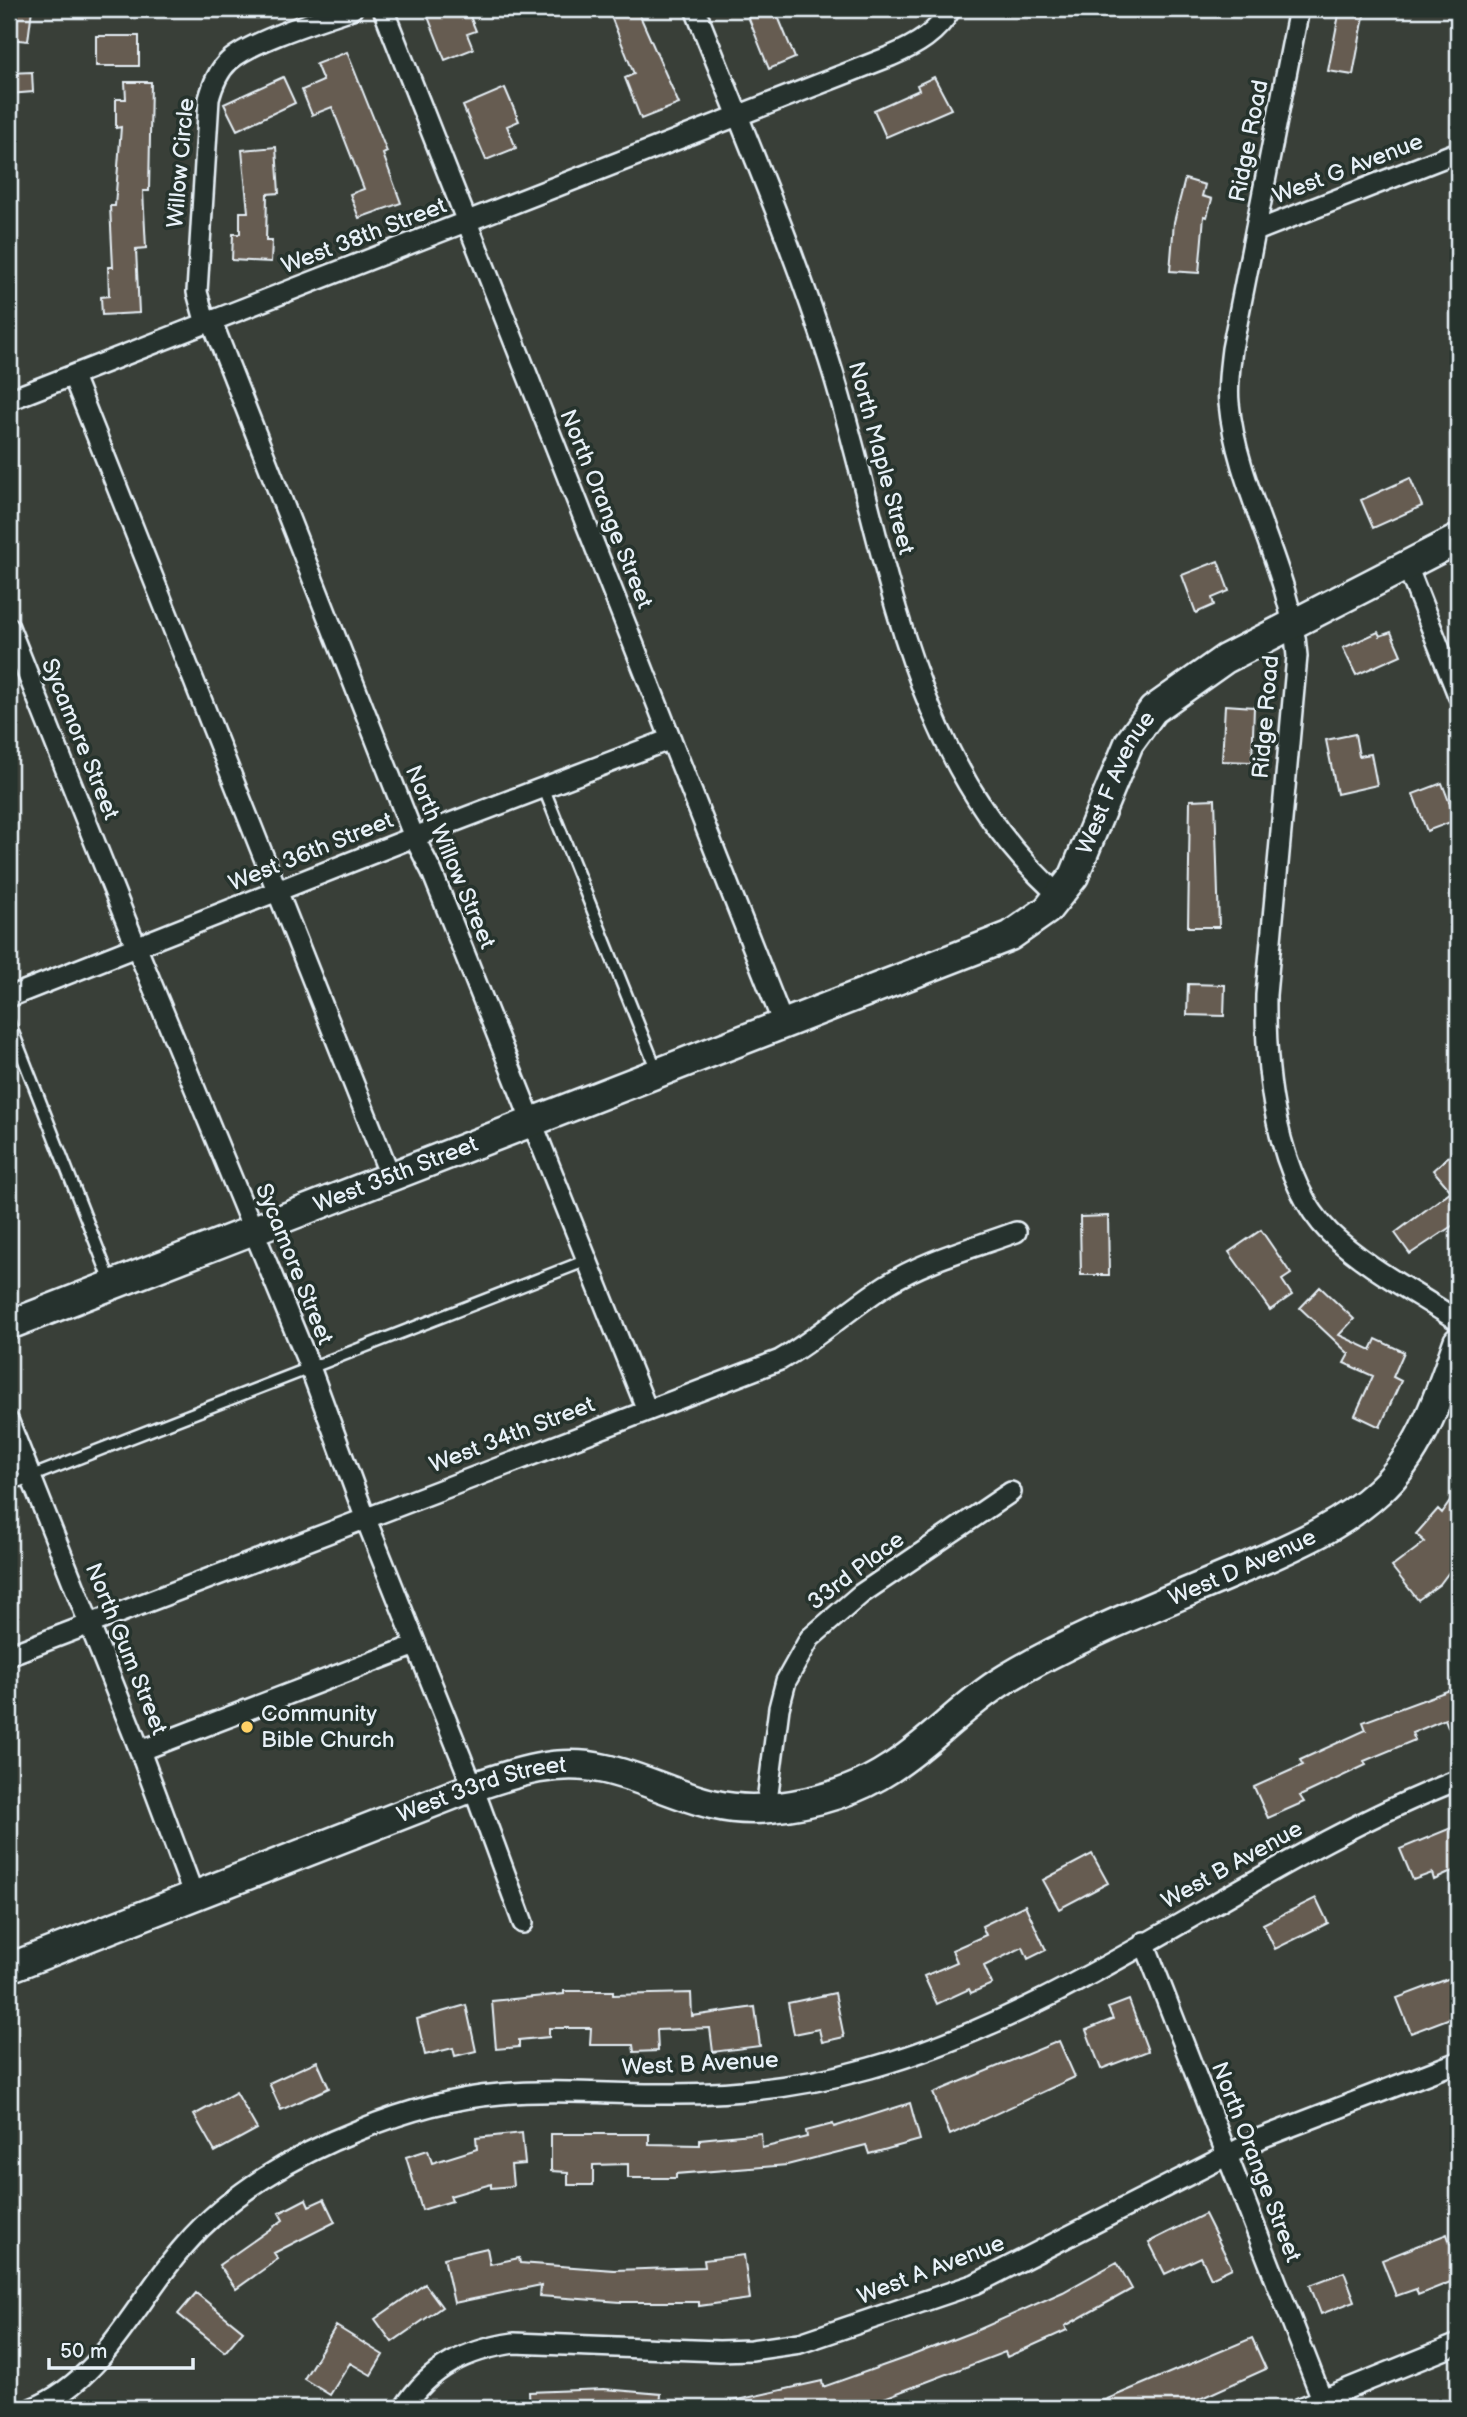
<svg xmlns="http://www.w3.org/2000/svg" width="1467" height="2417" viewBox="0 0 1467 2417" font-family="'Balsamiq Sans',sans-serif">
<rect width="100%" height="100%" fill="#393f38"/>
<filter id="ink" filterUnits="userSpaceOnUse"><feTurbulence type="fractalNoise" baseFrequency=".0143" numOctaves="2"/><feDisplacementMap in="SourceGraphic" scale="14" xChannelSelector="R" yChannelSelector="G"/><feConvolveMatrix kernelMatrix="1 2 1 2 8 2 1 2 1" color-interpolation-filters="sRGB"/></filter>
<g filter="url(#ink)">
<path fill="#665c51" stroke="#e8f1f8" stroke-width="2" d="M9 9H32L28 41 9 39Z
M425 9H467L476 31 467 34 473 49 445 60Z
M608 9H637L679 104 641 119 625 78 634 74Z
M745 9H775L795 58 769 69Z
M1340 9 1365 11 1353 75 1328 71Z
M96 36H139V66H96Z
M347 52 387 152 383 154 401 203 359 218 350 194 364 189 332 107 312 115 302 90 323 81 316 64Z
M32 72 33 92 9 94V73Z
M283 77 295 103 237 130 224 104Z
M934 77 951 109 886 137 874 110 919 90 917 85Z
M125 82H151L149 191H143L146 248 136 249 139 313 102 315 101 297 109 296 108 267H113L110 206H115L121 127 116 128V99H126Z
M505 88 519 121 507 126 516 148 486 160 463 106Z
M276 147 279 193 267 194 266 241H272L271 262 232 260 233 234H240V212H248L242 150Z
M1185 179 1205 185 1202 196 1212 199 1207 217 1204 216 1199 273 1170 271 1174 222Z
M1410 478 1422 506 1373 528 1361 500Z
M1218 561 1229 591 1212 598 1214 605 1196 613 1182 575Z
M1378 632 1380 636 1391 632 1401 655 1356 675 1343 648Z
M1225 705 1254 707 1252 762 1222 761Z
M1355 734 1359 756 1371 754 1377 785 1337 794 1326 740Z
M1442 783 1456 820 1427 831 1413 794Z
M1215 799 1219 927H1188L1190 800Z
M1188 984 1225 985 1224 1016 1187 1015Z
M1458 1148V1222L1410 1254 1395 1233 1451 1191 1433 1170Z
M1108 1216 1109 1275H1081L1080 1217Z
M1261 1230 1291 1274 1282 1280 1292 1295 1270 1310 1229 1252Z
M1320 1287 1354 1319 1339 1335 1371 1350 1376 1339 1404 1352 1393 1377 1401 1381 1380 1427 1355 1415 1373 1376 1344 1363 1349 1354 1300 1308Z
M1458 1490V1560L1440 1584 1418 1600 1392 1567 1425 1542 1416 1534 1438 1509 1442 1513Z
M1458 1687V1751L1445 1719 1412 1733 1415 1740 1364 1761 1366 1765 1300 1796 1304 1802 1268 1818 1254 1787 1303 1765 1300 1760 1366 1730 1363 1722Z
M1451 1828 1458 1846V1869L1434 1880 1432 1873 1413 1880 1400 1849Z
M1092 1854 1108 1883 1059 1909 1043 1880Z
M1316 1898 1328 1923 1275 1949 1263 1924Z
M1025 1905 1046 1950 1028 1959 1023 1947 984 1966 992 1984 971 1993 969 1989 937 2004 924 1976 957 1962 952 1950 986 1935 982 1926Z
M1458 1975V2015L1411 2033 1397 1998Z
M564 1991H613V1995L691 1993 692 2016 755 2007 760 2046 713 2052 710 2028 657 2030 658 2051 634 2052 633 2045H590L591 2028H549V2037L519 2040V2047L496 2049 492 2001 564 1994Z
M835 1993 844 2037 822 2042 819 2029 794 2034 788 2003Z
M1129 2000 1148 2051 1101 2069 1086 2030 1113 2019 1108 2008Z
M466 2005 476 2051 455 2056 453 2048 425 2055 417 2019Z
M1059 2041 1075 2077 950 2135 933 2093Z
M317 2061 329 2088 281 2110 269 2083Z
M236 2092 257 2129 215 2152 194 2115Z
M910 2103 920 2140 869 2154 866 2145 787 2165 676 2174V2178H628V2164L593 2165V2185H568V2172L551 2171V2134H649V2144L700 2145V2139L761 2133 762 2148 807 2137 806 2131 833 2124 834 2127Z
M522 2133 525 2164 511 2165 513 2186 491 2188V2184L450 2196 452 2201 422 2210 406 2157 428 2150 432 2163 477 2149 476 2138Z
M306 2199 309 2206 324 2199 335 2222 274 2253 278 2259 236 2289 219 2265 283 2220 279 2213Z
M1205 2214 1232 2268 1211 2278 1201 2257 1165 2274 1149 2242Z
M1447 2234 1450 2243 1458 2239V2279L1418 2295 1416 2289 1396 2296 1382 2260Z
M487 2248 490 2264 519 2258 520 2263 614 2270 705 2267 704 2260 744 2255 750 2299 699 2306V2302H621L540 2296 541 2285 454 2303 444 2258Z
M1117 2262 1132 2289 1065 2326 1067 2330 1007 2357 1005 2352 858 2408H729L728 2402 822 2381 823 2387 913 2355 980 2329 1063 2292Z
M1344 2272 1355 2301 1321 2314 1310 2285Z
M425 2284 442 2307 392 2342 375 2319Z
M196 2293 243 2331 225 2352 178 2314Z
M336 2326 383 2355 371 2375 350 2363 330 2395 304 2379Z
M1252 2338 1266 2369 1195 2401 1196 2404 1185 2408H1086Z
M604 2389 661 2394 660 2408H530L529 2392Z"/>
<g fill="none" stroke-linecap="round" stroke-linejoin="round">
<defs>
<path id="lane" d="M544 789 657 1071
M9 1022 111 1282
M9 1485 585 1261"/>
<path id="street" d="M383 9 784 1026
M695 9C741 125 791 241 829 360 888 545 903 760 1060 896
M1299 9 1232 349C1230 367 1227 385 1229 403 1237 490 1291 569 1297 656L1266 995C1265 1070 1275 1178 1330 1233 1367 1268 1416 1293 1458 1321
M1256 231 1458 152
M212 322 414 837 432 872 647 1410
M206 324 197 292 209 99C213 84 218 71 229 61 253 40 320 20 352 9
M73 376 391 1178
M9 400 891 56C917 45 937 33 951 9
M1407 566 1458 695
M9 627 136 946 311 1370 365 1517 473 1787 523 1923
M9 997 414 837 671 739
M9 1422 140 1751 194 1896
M9 1655 780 1360C818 1338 849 1309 886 1285 925 1260 973 1248 1016 1232
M140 1751 416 1645
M766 1809 779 1708 786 1681 810 1638 861 1594 1011 1492
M1144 1942 1322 2399
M33 2408C104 2380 136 2300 185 2245 230 2193 295 2155 359 2130 403 2112 452 2098 500 2094 554 2089 608 2094 662 2094 732 2095 803 2087 870 2068 1082 2009 1254 1859 1458 1780
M404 2408C430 2367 467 2350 514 2343L719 2351 751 2350 800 2343 975 2284 1261 2138 1458 2062
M1300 2408 1458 2344"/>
<g id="secondary">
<path id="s1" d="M9 1325 1010 936 1047 910 1074 876 1129 743 1153 710 1225 659 1458 539"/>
<path id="s2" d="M9 1968 473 1787C517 1772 558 1758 605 1769 662 1782 706 1815 769 1808 812 1804 855 1792 891 1768 932 1742 965 1703 1007 1678 1081 1634 1163 1603 1242 1569 1291 1547 1339 1528 1379 1491 1422 1452 1439 1395 1458 1342"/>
</g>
</defs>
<use href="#lane" stroke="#e8f1f8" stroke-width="15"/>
<use href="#street" stroke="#e8f1f8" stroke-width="24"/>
<use href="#secondary" stroke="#e8f1f8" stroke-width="33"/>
<use href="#lane" stroke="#26332d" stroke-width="10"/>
<use href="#street" stroke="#26332d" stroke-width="19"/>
<use href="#secondary" stroke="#26332d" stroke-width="28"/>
</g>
</g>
<circle fill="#ffd166" stroke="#26332d" stroke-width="2.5" cx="247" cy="1727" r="7"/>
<g text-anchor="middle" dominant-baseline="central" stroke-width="7" stroke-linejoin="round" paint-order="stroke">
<g font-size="23" fill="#e8f1f8" stroke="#26332d">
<text transform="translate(1249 141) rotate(-79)">Ridge Road</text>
<text transform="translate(181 163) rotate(-85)">Willow Circle</text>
<text transform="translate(1348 169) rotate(-21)">West G Avenue</text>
<text transform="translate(364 236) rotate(-21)">West 38th Street</text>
<text transform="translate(881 458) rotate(75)">North Maple Street</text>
<text transform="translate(606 509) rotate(68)">North Orange Street</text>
<text transform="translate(1266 717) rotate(-85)">Ridge Road</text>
<text transform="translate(80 739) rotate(68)">Sycamore Street</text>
<text stroke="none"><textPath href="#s1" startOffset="1265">West F Avenue</textPath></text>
<text transform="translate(311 852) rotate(-22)">West 36th Street</text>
<text transform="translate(450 857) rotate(67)">North Willow Street</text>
<text stroke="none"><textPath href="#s1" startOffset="415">West 35th Street</textPath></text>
<text transform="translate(294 1264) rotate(68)">Sycamore Street</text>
<text transform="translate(512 1435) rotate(-21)">West 34th Street</text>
<text stroke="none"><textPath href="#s2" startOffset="1340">West D Avenue</textPath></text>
<text transform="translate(856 1571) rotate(-37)">33rd Place</text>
<text transform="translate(126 1649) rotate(68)">North Gum Street</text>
<text stroke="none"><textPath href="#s2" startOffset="506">West 33rd Street</textPath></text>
<text transform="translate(1232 1865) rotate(-29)">West B Avenue</text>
<text transform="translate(700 2064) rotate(-3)">West B Avenue</text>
<text transform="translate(1256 2162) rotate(69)">North Orange Street</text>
<text transform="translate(931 2270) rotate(-21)">West A Avenue</text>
</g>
<g font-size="23" fill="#e8f1f8" stroke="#26332d" text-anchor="start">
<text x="261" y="1714">Community<tspan x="261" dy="26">Bible Church</tspan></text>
</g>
</g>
<rect width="1467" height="2417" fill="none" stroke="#26332d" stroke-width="35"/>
<rect x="18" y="18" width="1432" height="2382" fill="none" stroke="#e8f1f8" stroke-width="2.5" filter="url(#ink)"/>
<path d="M49 2358v10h144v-10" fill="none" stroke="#e8f1f8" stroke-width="3.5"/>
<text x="60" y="2358" font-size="21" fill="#e8f1f8" stroke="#26332d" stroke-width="5" paint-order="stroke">50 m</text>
</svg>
